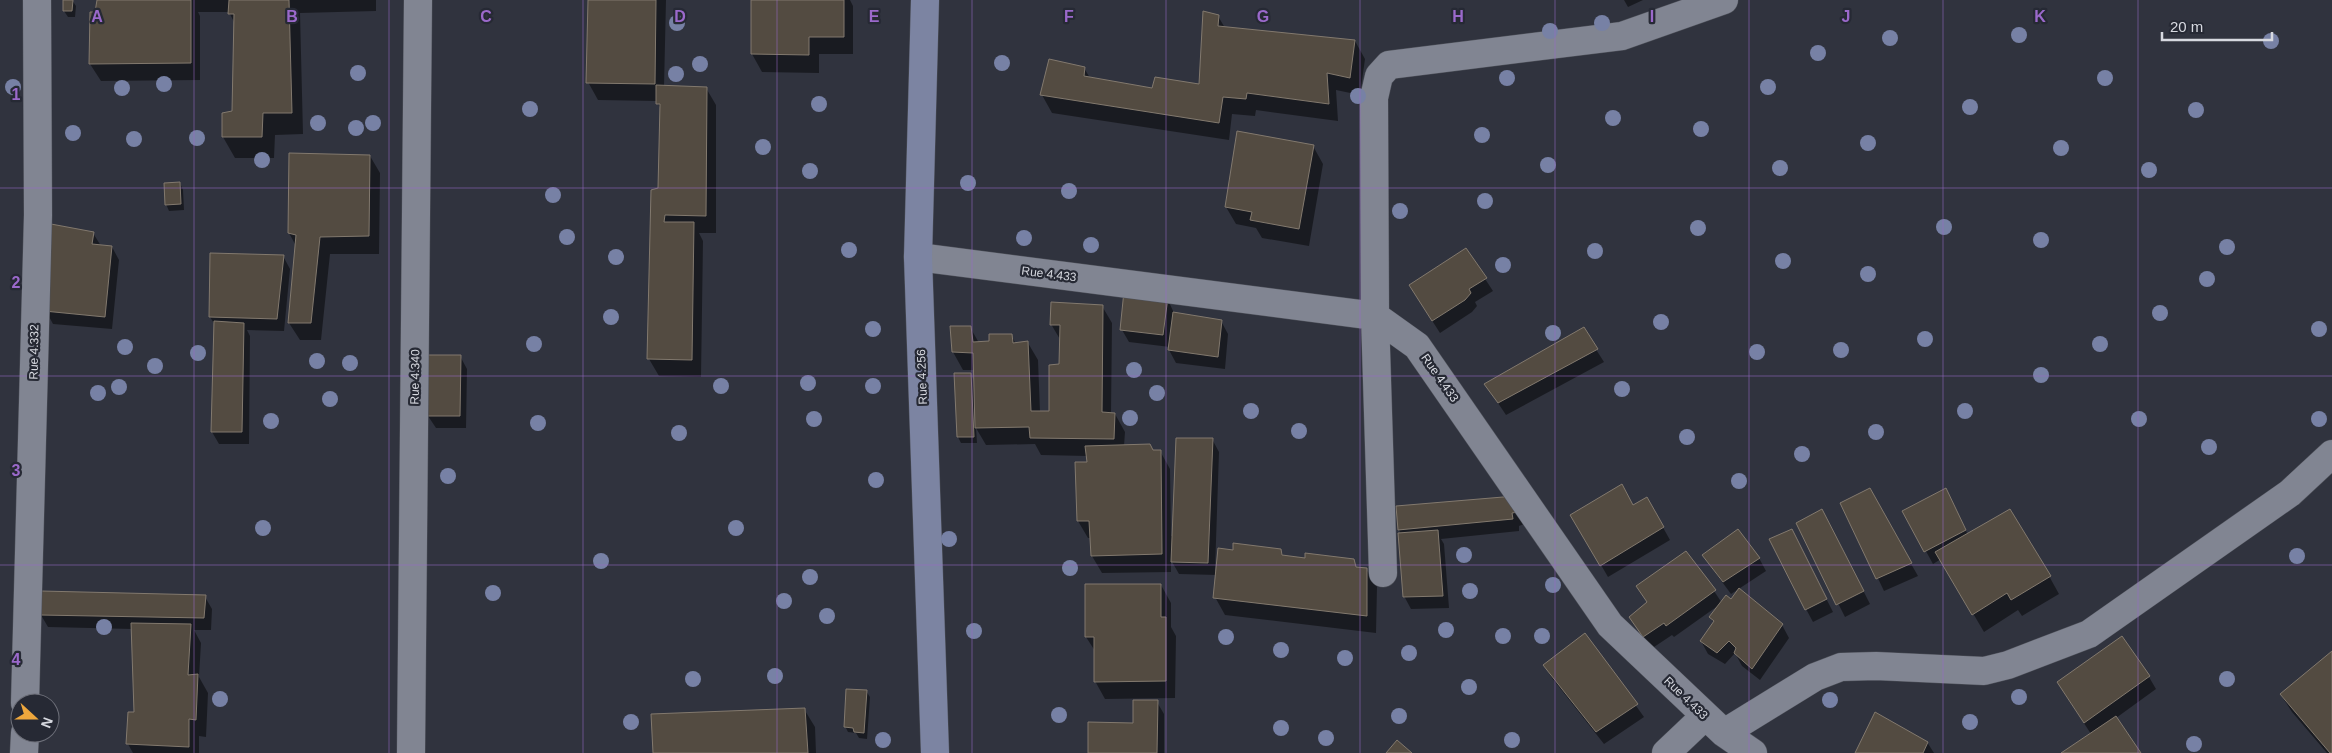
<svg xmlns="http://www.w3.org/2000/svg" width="2332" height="753" viewBox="0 0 2332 753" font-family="Helvetica,sans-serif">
<rect width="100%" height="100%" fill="#30333e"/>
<path fill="#0007" d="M64 0H72L76 6 75 17H68L64 11Z
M97 0H376V11L300 13 303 134 275 135 274 158H235L223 137 233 112 235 24 229 12H198L200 16V80L101 81 90 64Z
M590 0H666L664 87 706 88 716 105V233H699L703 241 701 377 659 376 649 359 659 190 661 110 657 101 598 100 588 82Z
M753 0H850L853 6V54H819V73L762 72 752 54Z
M1624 0H1643L1628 7Z
M1218 16 1225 28 1355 41 1365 59 1360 95 1336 90 1338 121 1256 110 1255 116 1232 114 1229 140 1052 113 1042 95 1084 68 1090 78 1153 89 1200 86Z
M1313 146 1323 164 1309 246 1262 238 1256 228 1236 224 1226 207Z
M370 156 380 173 379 254H330L321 340H300L289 323 296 246 289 233Z
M180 183 183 190 184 210 169 211 166 204Z
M93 233 101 246 112 247 119 260 112 329 53 324 46 311Z
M1466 250 1493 291 1475 302 1477 306 1472 312 1440 333 1410 286Z
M283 256 290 269 284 331 247 330 250 336 249 444H219L212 432 215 325 210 317Z
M1167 298 1174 313 1221 321 1228 334 1225 369 1176 363 1169 350 1170 347 1129 342 1122 330Z
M1102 306 1112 323 1111 414H1115L1125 432 1124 446 1160 451 1170 469 1171 536H1173L1212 439 1219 452 1215 571H1217L1234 551 1280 550 1284 557 1353 561 1357 568 1366 569 1377 587 1376 633 1225 615 1215 597 1217 575 1179 574 1171 560V572L1102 573 1092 556 1091 538H1088L1078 521 1088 463 1087 456 1041 455 1035 444 986 445 976 428 977 443H961L958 437 970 374 975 382V370H963L953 352 970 327 979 343H991L1011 335 1016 344 1028 343 1038 360 1040 412H1050L1061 365V341L1051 324Z
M1583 329 1604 362 1506 415 1486 385Z
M460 356 467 369 466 428H436L428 416Z
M1869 490 1918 576 1884 591 1842 503Z
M1514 497 1524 524 1519 526V531L1441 539 1444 544 1449 608 1411 609 1404 596 1401 534 1399 530Z
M1647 499 1670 540 1608 577 1572 515 1633 506Z
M1952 502 1968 535 2049 576 2059 594 2022 616 2018 610 1984 632 1941 559 1933 564 1904 511Z
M1829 523 1870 604 1845 617 1798 524Z
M1798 543 1833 612 1813 622 1806 609Z
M1703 556 1759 558 1766 571 1731 594Z
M1161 585 1171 603V627L1176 636 1175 698 1105 699 1095 681V651L1086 637Z
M1714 591 1722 603 1782 625 1789 638 1760 680 1742 666 1735 653 1725 664 1708 654 1701 641 1714 623 1710 617 1719 605 1674 637 1672 635 1651 649 1631 618Z
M205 597 212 609 211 630H194L201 643 199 677 208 693 206 737 199 736V753H133L128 744 135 713 132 629 48 627 41 615Z
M1585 634 1644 717 1604 744 1552 678 1545 666Z
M2332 653V753H2327L2292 712 2281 695Z
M2149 677 2156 689 2116 718 2139 753H2063L2091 734 2065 694Z
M866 691 870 697 867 739 859 738 856 733 848 732 845 726Z
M1157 702 1164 714V753H1090L1134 725Z
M804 709 815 727 816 753H654Z
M1927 742 1934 753H1857Z"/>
<path fill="#534b41" stroke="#82796e" d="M63 0H73L72 11H63Z
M97 0H191V63L89 64 90 12H95Z
M229 0H289L292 113H263L262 137H222V113L232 111 234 14H228Z
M588 0H656L655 84 586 83Z
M751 0H844V37H809V55L751 54Z
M1203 11 1219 15 1218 26 1355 40 1350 78 1327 73 1329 104 1247 93 1246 99 1223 97 1219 123 1040 95 1049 59 1085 67 1084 76 1152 88 1155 77 1199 84Z
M656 85 707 87 706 216 665 215 664 222H694L692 360 647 359 651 190 658 188 660 104H656Z
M1237 131 1314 145 1299 229 1250 220 1252 212 1225 207Z
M289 153 370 155 369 236 320 237 311 323H288L296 235 288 233Z
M180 182 181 204 165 205 164 183Z
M51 224 94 232 92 244 112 246 105 317 44 311Z
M1466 248 1487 278 1469 289 1471 293 1465 300 1432 321 1409 285Z
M210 253 284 255 277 319 209 317Z
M1124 291 1168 297 1163 335 1120 330Z
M1051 302 1103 305 1102 412 1115 413 1114 439 1030 438 1029 427 975 428 973 353 952 352 950 326H971L973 342 989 341V334H1012L1013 343 1028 341 1031 411H1049V365L1059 364 1060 325H1050Z
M1173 312 1222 320 1218 357 1168 350Z
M214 321 244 323 242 432H211Z
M1584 327 1598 349 1498 403 1484 384Z
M428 355H461L460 416H427Z
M954 373H971L974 437H957Z
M1176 438H1213L1208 563 1171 562Z
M1150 444 1153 450H1161L1162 554 1091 556 1089 521H1077L1075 462H1087L1085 446Z
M1622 484 1633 505 1647 497 1664 527 1600 566 1570 515Z
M1870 488 1912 563 1876 579 1840 503Z
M1946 488 1966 530 1924 552 1902 511Z
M1515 496 1518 512 1512 513 1513 519 1398 530 1396 506Z
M1822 509 1864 591 1836 605 1796 523Z
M2010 509 2051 576 2011 600 2007 593 1972 615 1935 552Z
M1738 529 1760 558 1723 582 1702 555Z
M1792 529 1827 599 1805 610 1769 539Z
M1438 530 1443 596 1403 597 1398 533Z
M1233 543 1281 549 1282 555 1305 558V553L1354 559 1356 567 1367 568V616L1213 598 1218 548 1233 550Z
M1686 551 1716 590 1666 626 1664 623 1643 637 1629 617 1647 602 1636 586Z
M1085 584H1161V617H1166V681L1094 682V637H1085Z
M1739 588 1783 624 1752 669 1734 653 1736 648 1729 641 1717 653 1700 641 1714 621 1709 617 1726 595 1731 599Z
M41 591 206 595 204 618 40 615Z
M131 623 191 624 188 675 198 674 196 720 189 719V747L126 744 128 712H134Z
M1585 633 1638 704 1596 732 1543 665Z
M2122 636 2150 676 2084 723 2057 682Z
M2332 651V753H2330L2280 694Z
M846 689 867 690 864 733 854 732 853 728 844 727Z
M1133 700H1158L1157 753H1088V722L1133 723Z
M805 708 808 753H653L651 714Z
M1875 712 1928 742 1923 753H1855Z
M2116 716 2141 753H2061Z
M1397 740 1412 753H1386Z"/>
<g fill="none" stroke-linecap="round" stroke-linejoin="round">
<defs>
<path id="street" d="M918 257 1375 316 1417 346 1610 625 1724 733 1753 753
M1383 573 1375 316 1374 98 1379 76 1389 65 1622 36 1724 0
M25 703 38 215 37 0
M1724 733 1815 677 1841 667 1876 666 1984 671 2008 665 2089 634 2290 493 2332 454
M24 753 25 733
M411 753 418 0
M1666 753 1705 716"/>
<path id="secondary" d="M925 0 918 257 935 753"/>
</defs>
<use href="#street" stroke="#4d5059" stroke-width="29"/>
<use href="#secondary" stroke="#4d5059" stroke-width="29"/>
<use href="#street" stroke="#818592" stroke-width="28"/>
<use href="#secondary" stroke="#7c84a2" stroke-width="28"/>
</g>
<g fill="#7781a5">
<circle cx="677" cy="23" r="8"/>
<circle cx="1602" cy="23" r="8"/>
<circle cx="1550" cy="31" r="8"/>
<circle cx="2019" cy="35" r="8"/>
<circle cx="1890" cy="38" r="8"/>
<circle cx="2271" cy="41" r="8"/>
<circle cx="1818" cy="53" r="8"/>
<circle cx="1002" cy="63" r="8"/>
<circle cx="700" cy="64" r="8"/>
<circle cx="358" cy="73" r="8"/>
<circle cx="676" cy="74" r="8"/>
<circle cx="1507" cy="78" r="8"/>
<circle cx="2105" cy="78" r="8"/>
<circle cx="164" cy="84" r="8"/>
<circle cx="13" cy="87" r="8"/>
<circle cx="1768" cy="87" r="8"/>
<circle cx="122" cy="88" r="8"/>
<circle cx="1358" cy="96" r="8"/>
<circle cx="819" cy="104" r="8"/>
<circle cx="1970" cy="107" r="8"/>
<circle cx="530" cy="109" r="8"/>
<circle cx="2196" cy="110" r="8"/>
<circle cx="1613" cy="118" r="8"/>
<circle cx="318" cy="123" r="8"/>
<circle cx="373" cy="123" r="8"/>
<circle cx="356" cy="128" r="8"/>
<circle cx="1701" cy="129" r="8"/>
<circle cx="73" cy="133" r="8"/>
<circle cx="1482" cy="135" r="8"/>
<circle cx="197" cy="138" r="8"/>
<circle cx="134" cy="139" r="8"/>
<circle cx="1868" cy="143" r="8"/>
<circle cx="763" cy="147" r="8"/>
<circle cx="2061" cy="148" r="8"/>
<circle cx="262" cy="160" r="8"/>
<circle cx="1548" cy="165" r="8"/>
<circle cx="1780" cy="168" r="8"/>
<circle cx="2149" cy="170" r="8"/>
<circle cx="810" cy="171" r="8"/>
<circle cx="968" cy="183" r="8"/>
<circle cx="1069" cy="191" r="8"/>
<circle cx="553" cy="195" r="8"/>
<circle cx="1485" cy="201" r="8"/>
<circle cx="1400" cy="211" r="8"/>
<circle cx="1944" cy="227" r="8"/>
<circle cx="1698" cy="228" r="8"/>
<circle cx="567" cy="237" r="8"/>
<circle cx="1024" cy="238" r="8"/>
<circle cx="2041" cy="240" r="8"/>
<circle cx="1091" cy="245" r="8"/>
<circle cx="2227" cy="247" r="8"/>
<circle cx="849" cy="250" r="8"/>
<circle cx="1595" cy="251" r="8"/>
<circle cx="616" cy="257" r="8"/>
<circle cx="1783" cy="261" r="8"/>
<circle cx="1503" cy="265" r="8"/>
<circle cx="1868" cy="274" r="8"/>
<circle cx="2207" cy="279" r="8"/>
<circle cx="2160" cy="313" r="8"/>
<circle cx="611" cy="317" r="8"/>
<circle cx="1661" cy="322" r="8"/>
<circle cx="873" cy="329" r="8"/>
<circle cx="2319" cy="329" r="8"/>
<circle cx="1553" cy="333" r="8"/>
<circle cx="1925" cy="339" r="8"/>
<circle cx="534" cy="344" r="8"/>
<circle cx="2100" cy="344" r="8"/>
<circle cx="125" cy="347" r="8"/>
<circle cx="1841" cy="350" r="8"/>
<circle cx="1757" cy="352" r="8"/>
<circle cx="198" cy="353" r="8"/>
<circle cx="317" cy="361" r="8"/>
<circle cx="350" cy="363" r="8"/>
<circle cx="155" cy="366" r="8"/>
<circle cx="1134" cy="370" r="8"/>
<circle cx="2041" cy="375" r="8"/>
<circle cx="808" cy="383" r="8"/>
<circle cx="721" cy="386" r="8"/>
<circle cx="873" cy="386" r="8"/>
<circle cx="119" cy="387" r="8"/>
<circle cx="1622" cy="389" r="8"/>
<circle cx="98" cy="393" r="8"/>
<circle cx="1157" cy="393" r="8"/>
<circle cx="330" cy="399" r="8"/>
<circle cx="1251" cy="411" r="8"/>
<circle cx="1965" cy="411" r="8"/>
<circle cx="1130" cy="418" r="8"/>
<circle cx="814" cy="419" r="8"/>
<circle cx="2139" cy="419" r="8"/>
<circle cx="2319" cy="419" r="8"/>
<circle cx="271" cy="421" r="8"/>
<circle cx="538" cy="423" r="8"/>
<circle cx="1299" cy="431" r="8"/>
<circle cx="1876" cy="432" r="8"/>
<circle cx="679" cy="433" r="8"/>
<circle cx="1687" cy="437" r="8"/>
<circle cx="2209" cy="447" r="8"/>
<circle cx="1802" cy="454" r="8"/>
<circle cx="448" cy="476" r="8"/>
<circle cx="876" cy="480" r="8"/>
<circle cx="1739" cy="481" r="8"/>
<circle cx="263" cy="528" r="8"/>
<circle cx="736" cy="528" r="8"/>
<circle cx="949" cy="539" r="8"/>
<circle cx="1464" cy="555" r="8"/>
<circle cx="2297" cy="556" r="8"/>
<circle cx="601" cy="561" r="8"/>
<circle cx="1070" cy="568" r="8"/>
<circle cx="810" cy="577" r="8"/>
<circle cx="1553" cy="585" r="8"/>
<circle cx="1470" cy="591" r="8"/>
<circle cx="493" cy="593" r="8"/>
<circle cx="784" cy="601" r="8"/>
<circle cx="827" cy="616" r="8"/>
<circle cx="104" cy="627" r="8"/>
<circle cx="1446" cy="630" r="8"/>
<circle cx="974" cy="631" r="8"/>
<circle cx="1503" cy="636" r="8"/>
<circle cx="1542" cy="636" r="8"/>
<circle cx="1226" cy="637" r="8"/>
<circle cx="1281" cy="650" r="8"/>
<circle cx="1409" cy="653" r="8"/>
<circle cx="1345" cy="658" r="8"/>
<circle cx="775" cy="676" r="8"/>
<circle cx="693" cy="679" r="8"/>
<circle cx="2227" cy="679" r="8"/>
<circle cx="1469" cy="687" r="8"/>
<circle cx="2019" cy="697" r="8"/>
<circle cx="220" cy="699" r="8"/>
<circle cx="1830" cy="700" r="8"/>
<circle cx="1059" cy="715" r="8"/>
<circle cx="1399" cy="716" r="8"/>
<circle cx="631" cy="722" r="8"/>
<circle cx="1970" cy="722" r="8"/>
<circle cx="1281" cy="728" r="8"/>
<circle cx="1326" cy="738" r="8"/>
<circle cx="883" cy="740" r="8"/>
<circle cx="1512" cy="740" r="8"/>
<circle cx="2194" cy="744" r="8"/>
</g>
<path fill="none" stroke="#9b69cb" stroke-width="1" stroke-opacity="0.55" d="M194 0V753M389 0V753M583 0V753M777 0V753M972 0V753M1166 0V753M1360 0V753M1555 0V753M1749 0V753M1943 0V753M2138 0V753M0 188H2332M0 376H2332M0 565H2332"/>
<g text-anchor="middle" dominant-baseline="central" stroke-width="4.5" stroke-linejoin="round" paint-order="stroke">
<g font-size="12" fill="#d7d9e0" stroke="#262934">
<text transform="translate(1049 274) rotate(7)">Rue 4.433</text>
<text transform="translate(34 352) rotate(-89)">Rue 4.332</text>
<text transform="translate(415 377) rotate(-89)">Rue 4.340</text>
<text transform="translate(922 377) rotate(-92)">Rue 4.256</text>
<text transform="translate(1440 378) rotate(55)">Rue 4.433</text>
<text transform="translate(1686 698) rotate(44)">Rue 4.433</text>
</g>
</g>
<g font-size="16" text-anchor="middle" font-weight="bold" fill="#9b69cb" stroke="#262934" stroke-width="4.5" stroke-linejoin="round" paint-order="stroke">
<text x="97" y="22">A</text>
<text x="292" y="22">B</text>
<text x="486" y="22">C</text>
<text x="680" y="22">D</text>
<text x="874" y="22">E</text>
<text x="1069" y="22">F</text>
<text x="1263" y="22">G</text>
<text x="1458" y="22">H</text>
<text x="1652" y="22">I</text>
<text x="1846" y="22">J</text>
<text x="2040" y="22">K</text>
<text x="16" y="100">1</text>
<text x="16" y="288">2</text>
<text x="16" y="476">3</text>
<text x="16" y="665">4</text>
</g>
<g transform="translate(35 718) rotate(111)"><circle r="24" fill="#262934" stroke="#6d6f79"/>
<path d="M0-4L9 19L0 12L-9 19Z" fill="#eea73d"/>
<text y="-8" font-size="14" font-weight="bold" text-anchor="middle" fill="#d7d9e0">N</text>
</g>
<path d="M2162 32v8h110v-8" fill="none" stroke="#d7d9e0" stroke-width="2.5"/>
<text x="2170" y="32" font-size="15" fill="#d7d9e0" stroke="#262934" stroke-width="4" paint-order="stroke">20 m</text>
</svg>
